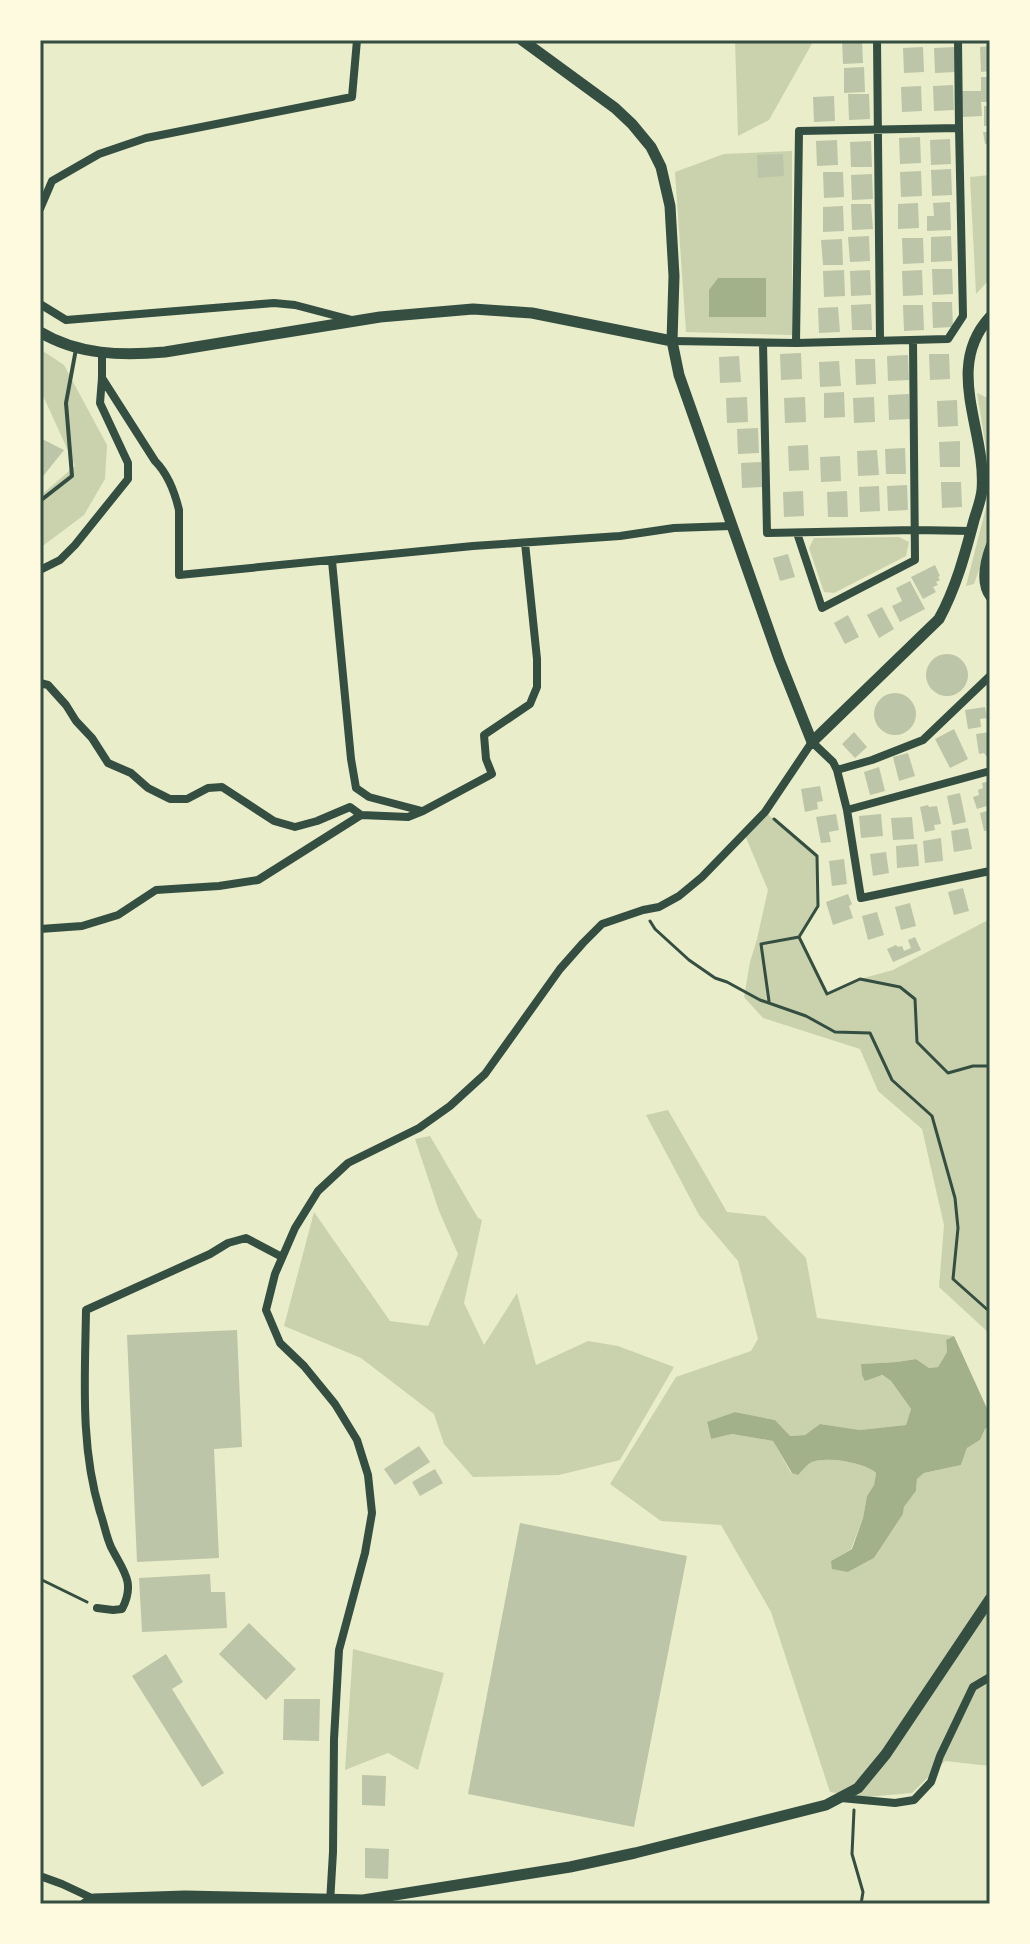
<svg xmlns="http://www.w3.org/2000/svg" width="1030" height="1944" viewBox="0 0 1030 1944" font-family="'Playfair Display',serif">
<rect width="100%" height="100%" fill="#e9edc9"/>
<path fill="#cad2ad" d="M735 40H814L769 120 738 136Z
M792 151V335L686 332 675 172 724 154Z
M990 175V279L976 294 970 177Z
M40 349 64 365 107 445 105 479 84 515 40 548V496L75 466 40 389Z
M977 393 990 399V473Z
M990 492V538L974 584 966 586Z
M899 537 909 542 906 556 834 593 824 592 809 548 814 538Z
M765 812 817 856 818 906 799 937 827 994 860 979 893 970 990 919V1334L939 1287 944 1225 922 1129 878 1091 860 1049 763 1018 744 997 750 962 757 939 768 890 744 833Z
M668 1110 727 1212 765 1216 806 1258 817 1318 954 1336 946 1340 947 1352 938 1367 929 1368 916 1359 897 1362 862 1364 891 1381 911 1409 906 1425 860 1430 820 1424 805 1435 789 1436 775 1420 735 1412 707 1423 711 1439 732 1434 773 1441 791 1473C799 1469 806 1464 814 1461 830 1457 865 1462 876 1473L874 1485 867 1496 863 1518 851 1549 831 1561 848 1572 874 1558 903 1514 904 1507 916 1491 917 1479 924 1473 961 1465 967 1448 980 1440 985 1429H990V1766L945 1761 912 1793 867 1797 830 1792 771 1612 721 1525 661 1521 610 1484 676 1377 751 1351 758 1339 738 1261 699 1215 646 1115Z
M430 1136 478 1218 482 1220 464 1303 484 1345 517 1293 536 1365 588 1341 618 1346 674 1367 620 1460 559 1475 473 1477 444 1444 434 1414 361 1358 284 1326 314 1212 390 1321 428 1326 458 1254 439 1211 415 1139Z
M353 1649 444 1673 418 1770 388 1753 345 1770Z"/>
<path fill="#a3b18a" d="M718 278H766V317H709V290Z
M954 1336 990 1415V1427L985 1429 980 1440 967 1448 961 1465 924 1473 917 1479 916 1491 904 1507 903 1514 874 1558 848 1572 832 1569 831 1561 852 1549 863 1518 867 1496 874 1485 876 1473C866 1463 827 1456 812 1462 807 1464 802 1471 798 1475L792 1473 773 1441 732 1434 711 1439 707 1422 735 1412 775 1420 790 1436 805 1435 820 1424 860 1430 906 1425 911 1409 891 1381 882 1375 865 1381 862 1375 861 1364 897 1362 916 1359 929 1368 938 1367 947 1352 946 1340Z"/>
<path fill="#bcc5a7" d="M842 40H862L863 63 843 64Z
M990 46V71L981 72 980 47Z
M923 47 924 72 904 73 903 48Z
M955 47 956 72 935 73 934 48Z
M864 67 865 92 844 93V68Z
M981 77H990V102H981L982 116 962 117 960 91H981Z
M953 85 954 110 934 111 933 86Z
M921 86 922 111 902 112 901 87Z
M848 94H869L870 119 849 120Z
M834 96 835 121 814 122 813 97Z
M984 106H990V126H984Z
M983 132H990V143L985 144Z
M920 137 921 163 900 164 899 138Z
M950 139 951 164 931 165 930 140Z
M837 140 838 165 817 166 816 141Z
M871 141 872 167H851L850 142Z
M783 154 784 176 758 178 757 155Z
M951 169 952 195 932 196 931 170Z
M921 171 922 196 901 197 900 172Z
M823 172H843L844 197 824 198Z
M872 174 873 199 852 200 851 175Z
M950 202 951 230 927 231V216H934L933 203Z
M918 203 919 228 898 229V204Z
M851 204H871L873 229 852 230Z
M843 206 844 231 823 232V207Z
M869 236 870 261 850 262 848 237Z
M951 236 952 261 931 262V237Z
M902 238H923L924 263 903 264Z
M842 239 843 265H823L821 240Z
M932 269H952L953 294 933 295Z
M844 270 845 296 824 297 823 271Z
M870 270 871 295 851 296 850 271Z
M922 270 923 295 903 296 902 271Z
M932 302H952L953 327 933 328Z
M871 304 872 330H852L851 305Z
M903 305H923L924 330 904 331Z
M838 307 840 332 819 333 818 308Z
M801 353 802 379 781 380 780 354Z
M929 354H949L950 379 930 380Z
M908 355 909 380 888 381 887 356Z
M739 356 741 382 720 383 719 357Z
M855 359H875L876 384 856 385Z
M839 361 841 386 820 387 819 362Z
M844 392 845 417 824 418V393Z
M909 394 910 419 889 420 888 395Z
M747 397 748 422 727 423 726 398Z
M805 397 806 422 785 423 784 398Z
M874 397 875 422 854 423 853 398Z
M957 400 958 426 938 427 937 401Z
M758 428 759 453 738 454 737 429Z
M40 438 64 450 40 480Z
M960 441V467H940L939 442Z
M808 445 809 470 789 471 788 446Z
M905 448 906 474H886L885 449Z
M877 450 879 475 858 476 857 451Z
M840 456 841 481 821 482 820 457Z
M761 462 762 487 742 488 741 463Z
M941 482H961L962 507 942 508Z
M907 485 908 510 888 511 887 486Z
M879 486 880 511 860 512 859 487Z
M803 491 804 516 784 517 783 492Z
M847 491 848 517H828L827 492Z
M788 554 795 577 780 581 773 558Z
M935 565 940 576 938 577 940 580 936 582 938 585 933 587 936 592 923 599 911 577Z
M910 581 925 609 900 622 892 606 902 601 896 588Z
M882 607 894 629 879 638 867 615Z
M848 615 859 637 845 644 834 623Z
M926 675a21 21 0 1 1 42 0a21 21 0 1 1-42 0Z
M874 714a21 21 0 1 1 42 0a21 21 0 1 1-42 0Z
M985 707 987 718 980 719 981 727 968 729 965 710Z
M954 729 968 759 950 768 935 739Z
M854 732 867 747 855 758 842 744Z
M990 732V755L986 756 984 753 979 754 976 734Z
M908 753 915 776 899 781 893 757Z
M879 767 885 791 870 795 864 772Z
M990 781V805L977 809 973 797 979 795 978 790 983 788 982 783Z
M820 786 823 801 817 802 818 809 805 812 801 789Z
M960 793 966 822 953 825 947 796Z
M928 805 929 807 937 806 941 824 934 825 935 830 925 832 920 807Z
M990 810V830L984 831 980 813Z
M836 814 839 830 829 832 831 842 821 843 816 817Z
M881 814 883 836 861 838 859 816Z
M912 817 914 839 893 840 891 818Z
M968 828 972 849 954 852 951 831Z
M941 838 943 861 925 863 923 841Z
M917 844 919 866 897 868 896 846Z
M886 852 889 873 873 876 870 854Z
M844 859 847 884 832 886 829 861Z
M963 888 969 911 954 915 948 892Z
M848 894 852 904 849 906 853 918 833 925 826 902Z
M910 903 916 926 901 930 895 907Z
M877 912 884 935 868 940 862 916Z
M915 937 921 950 893 962 887 949 896 945 898 947 902 946 904 951 911 948 908 940Z
M237 1330 242 1447 214 1449 219 1558 137 1562 127 1335Z
M419 1446 430 1462 395 1485 384 1469Z
M435 1469 443 1483 420 1496 412 1482Z
M520 1523 687 1556 634 1827 468 1794Z
M210 1574 211 1592H225L227 1628 142 1632 139 1578Z
M249 1623 296 1669 266 1700 219 1654Z
M166 1654 183 1682 172 1689 224 1773 202 1787 132 1676Z
M284 1699H320L319 1741 283 1740Z
M362 1775 386 1776 385 1806 362 1805Z
M365 1848 389 1849 388 1879 365 1878Z"/>
<g fill="none" stroke-linecap="round" stroke-linejoin="round">
<path stroke="#344e41" stroke-width="3" d="M774 819 817 856 818 906 799 937 827 994 860 979 900 987 915 999 917 1042 948 1073 973 1066H990
M650 921 655 929 689 960 715 978 727 982 760 1000 806 1016 835 1032 870 1033 892 1080 932 1116 955 1198 958 1228 953 1279 990 1312
M769 1001 761 944 799 937
M40 1579 87 1602
M854 1810 852 1854 863 1892 861 1904"/>
<path stroke="#344e41" stroke-width="4" d="M40 501 72 476 66 403 76 349"/>
<path stroke="#344e41" stroke-width="8" d="M877 40 880 340
M958 40 959 128
M40 209 52 181 99 154 146 138 352 97 357 40
M40 304 66 320 274 303 295 305 352 320
M672 341 796 343 948 339 963 316 959 128 799 131 796 343
M763 343 767 533 915 530 971 531
M102 378 155 461C167 473 175 493 179 510V575L473 546 620 536 674 528 731 526
M797 533 822 608 915 560 913 340
M990 545C984 561 979 584 990 598
M332 561 351 759 356 788 369 797 422 811
M40 570 60 560 75 545 128 479V463L100 403 102 378V353
M40 683 48 685 66 705 76 721 92 738 108 763 131 773 148 788 170 799H187L208 788 222 787 274 821 295 827 317 821 350 807 361 815 408 817 423 811 492 774 486 759 484 735 530 704 537 687V659L525 543
M837 770 847 810 861 898 990 871
M847 810 990 771
M40 929 82 926 118 915 156 890 219 886 258 880 361 815
M97 1608 113 1610 122 1609C136 1582 123 1571 111 1547 106 1536 104 1523 100 1512 80 1446 85 1378 86 1310L210 1254 228 1243 246 1238 282 1257
M841 1798 895 1803 914 1800 931 1782 940 1756 973 1687 990 1677
M40 1876 62 1884 94 1899
M330 1903 333 1852 334 1739 339 1650 365 1553 372 1513 368 1475 357 1440 335 1404 304 1366 280 1343 266 1310 275 1274 295 1228 318 1191 348 1163 419 1128 450 1106 485 1074 560 969 583 943 602 924 643 910 659 907 679 896 702 877 765 812 812 742 833 762 837 770 872 760 923 740 990 676"/>
<path stroke="#344e41" stroke-width="11" d="M522 40 615 108 632 124 651 147 661 167 670 206 674 276 672 341 679 375 779 659 812 742 939 619C956 588 965 554 974 520 977 510 981 500 982 490 987 431 943 368 990 317
M40 332C78 355 122 356 165 352L380 317 473 309 532 313 672 341
M85 1904 94 1899 185 1896 363 1900 570 1867 635 1853 826 1805 858 1788 886 1754 990 1599"/>
</g>
<rect width="1030" height="1944" fill="none" stroke="#fefae0" stroke-width="84"/>
<rect x="42" y="42" width="946" height="1860" fill="none" stroke="#344e41" stroke-width="3"/>
</svg>
